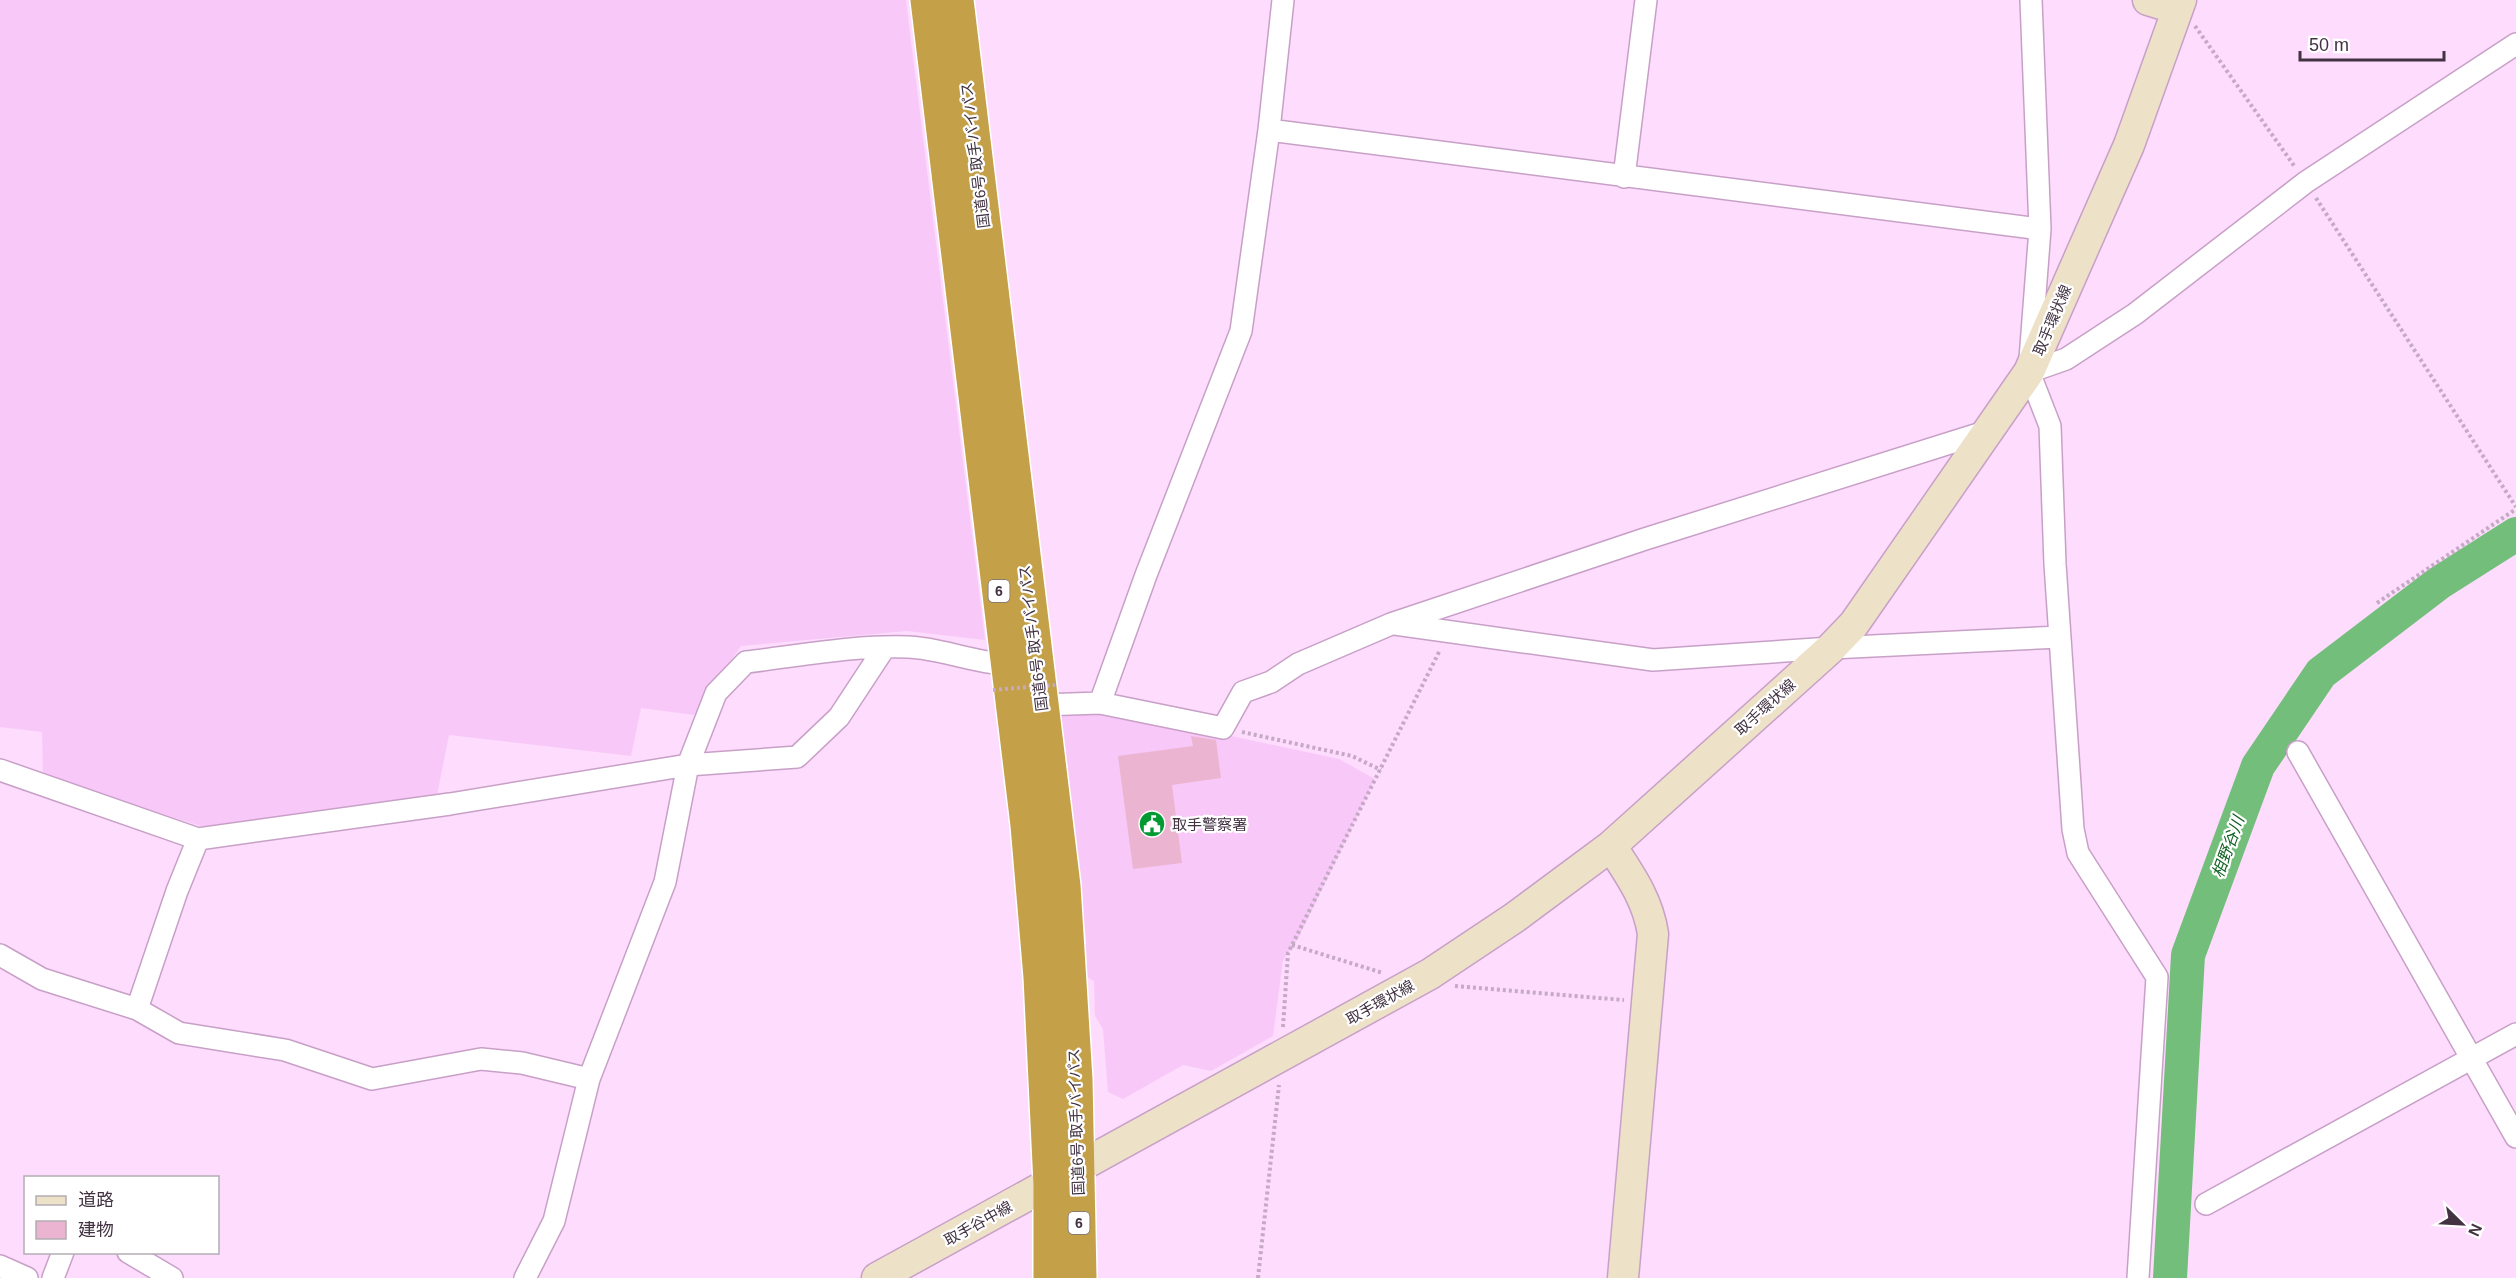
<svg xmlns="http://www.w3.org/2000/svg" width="2516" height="1278" viewBox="0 0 2516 1278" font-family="Arial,'Noto Sans JP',sans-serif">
<rect width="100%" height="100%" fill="#fddcfd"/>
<path fill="#f8c9f8" d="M0 0H906L985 640 907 631 741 646 694 715 641 708 631 756 449 735 437 795 204 827 98 794 43 772 42 732 0 727Z
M1110 710 1339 759 1375 779 1298 939 1283 960 1273 1036 1211 1071 1183 1065 1123 1099 1108 1092 1103 1029 1095 1016 1094 981 1087 977 1086 938 1061 712Z"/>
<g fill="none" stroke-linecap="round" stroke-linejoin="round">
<path stroke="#73be7a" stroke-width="34" d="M2170 1278 2188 955 2258 766 2321 673 2439 583 2516 534"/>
</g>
<path fill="#ebb5d1" d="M1191 736 1216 740 1221 778 1172 785 1182 863 1133 869 1118 756 1193 746Z"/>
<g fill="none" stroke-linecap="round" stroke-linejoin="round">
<defs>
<path id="street" d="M2031 0 2040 229 2029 372 2050 426 2055 564 2073 829 2078 853 2157 977 2138 1278
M1269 130 2040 229
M1624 177 1646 0
M2029 372 2066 359 2135 314 2306 182 2516 44
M1395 624 1653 660 1831 648 2060 637
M885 647 839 717 797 757 688 765 716 693 746 662C799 656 854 645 908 647 944 648 981 667 1018 663
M1100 703 1146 575 1241 331 1269 130 1283 0
M1041 705 1100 703 1223 728 1243 692 1271 682 1298 664 1391 624 1645 539 1988 431
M2298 752 2516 1137
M0 770 198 839 450 804 688 765 665 882 589 1079 554 1221 525 1278
M198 839 177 891 137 1009 179 1033 285 1050 372 1079 481 1059 522 1063 589 1079
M0 955 42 979 137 1009
M2206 1204 2516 1034
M128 1252 172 1278
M0 1266 27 1278
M53 1278 63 1252"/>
<path id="secondary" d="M2148 0 2177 9
M1611 846C1630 875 1648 900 1653 934L1623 1278
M877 1278 1430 974 1514 918 1611 846 1831 648 1854 624 2029 372 2129 145 2181 0"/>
<path id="highway" d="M927 0 1027 825 1040 977 1050 1184V1278
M957 0 1064 886 1076 1080 1080 1278"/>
</defs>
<use href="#street" stroke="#c8a0c7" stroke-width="24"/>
<use href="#secondary" stroke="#c8a0c7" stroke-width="33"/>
<use href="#highway" stroke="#fff" stroke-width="36"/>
<path stroke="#c5a9c5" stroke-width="4" stroke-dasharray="3 3" stroke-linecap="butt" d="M2195 26 2295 167
M2316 198 2516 507
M2377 603 2516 509
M1242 732 1352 756 1381 770
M1292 945 1383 973
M1455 986 1624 1000
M1283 1027 1288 953 1440 650
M1258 1278 1279 1085"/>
<use href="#street" stroke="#fff" stroke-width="21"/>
<use href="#secondary" stroke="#ede2c8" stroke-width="30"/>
<use href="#highway" stroke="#c4a049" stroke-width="33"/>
<path stroke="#c5a9c5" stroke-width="4" stroke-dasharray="3 3" stroke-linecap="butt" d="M993 690 1055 685"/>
</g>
<defs>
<symbol id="civic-disc" viewBox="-11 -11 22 22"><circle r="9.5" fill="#009932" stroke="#fff"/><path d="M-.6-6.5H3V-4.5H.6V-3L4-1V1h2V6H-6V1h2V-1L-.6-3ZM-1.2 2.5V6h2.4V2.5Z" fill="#fff"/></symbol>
</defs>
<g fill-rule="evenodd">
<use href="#civic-disc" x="1137" y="809" width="30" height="30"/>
</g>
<g text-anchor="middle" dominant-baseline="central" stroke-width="4.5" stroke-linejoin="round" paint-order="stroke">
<g fill="#fff" stroke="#7b707b" stroke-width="1.5">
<rect x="988.5" y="580" width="21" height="22" rx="4.5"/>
<rect x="1068.5" y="1212" width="21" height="22" rx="4.5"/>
</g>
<g font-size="14" font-weight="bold" fill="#423242">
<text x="999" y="591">6</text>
<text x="1079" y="1223">6</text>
</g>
<g font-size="15" fill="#423242" stroke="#fff">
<text transform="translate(975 155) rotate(-97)">国道6号 取手バイパス</text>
<text transform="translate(2052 320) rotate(-67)">取手環状線</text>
<text transform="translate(1033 638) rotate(-97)">国道6号 取手バイパス</text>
<text transform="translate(1765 707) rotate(-42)">取手環状線</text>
<text transform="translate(1380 1002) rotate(-29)">取手環状線</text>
<text transform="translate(1076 1122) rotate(-92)">国道6号 取手バイパス</text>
<text transform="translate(978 1223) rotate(-29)">取手谷中線</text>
</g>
<g font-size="15" fill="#423242" stroke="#fff" text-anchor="start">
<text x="1172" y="824">取手警察署</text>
</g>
<g font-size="16" font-style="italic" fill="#106122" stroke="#fff">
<text transform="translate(2228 847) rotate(-70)">相野谷川</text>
</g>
</g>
<rect x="24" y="1176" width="195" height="78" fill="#ffffff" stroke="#b3adb3" stroke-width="1.5"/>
<rect x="36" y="1196" width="30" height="9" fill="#ede2c8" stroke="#b3adb3" stroke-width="1.5"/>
<text x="78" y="1206" font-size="18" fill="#423242">道路</text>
<rect x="36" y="1221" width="30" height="18" fill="#ebb5d1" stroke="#b3adb3" stroke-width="1.5"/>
<text x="78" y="1236" font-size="18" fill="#423242">建物</text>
<g transform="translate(2462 1224) rotate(114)" stroke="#ffffff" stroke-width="4.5" paint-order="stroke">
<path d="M0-4.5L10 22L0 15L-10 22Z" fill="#423242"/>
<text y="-9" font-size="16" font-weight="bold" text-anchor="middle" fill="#423242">N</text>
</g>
<path d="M2300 51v9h144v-9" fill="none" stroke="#423242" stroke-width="3"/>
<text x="2309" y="51" font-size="18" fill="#423242" stroke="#ffffff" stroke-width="4.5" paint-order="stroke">50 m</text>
</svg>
